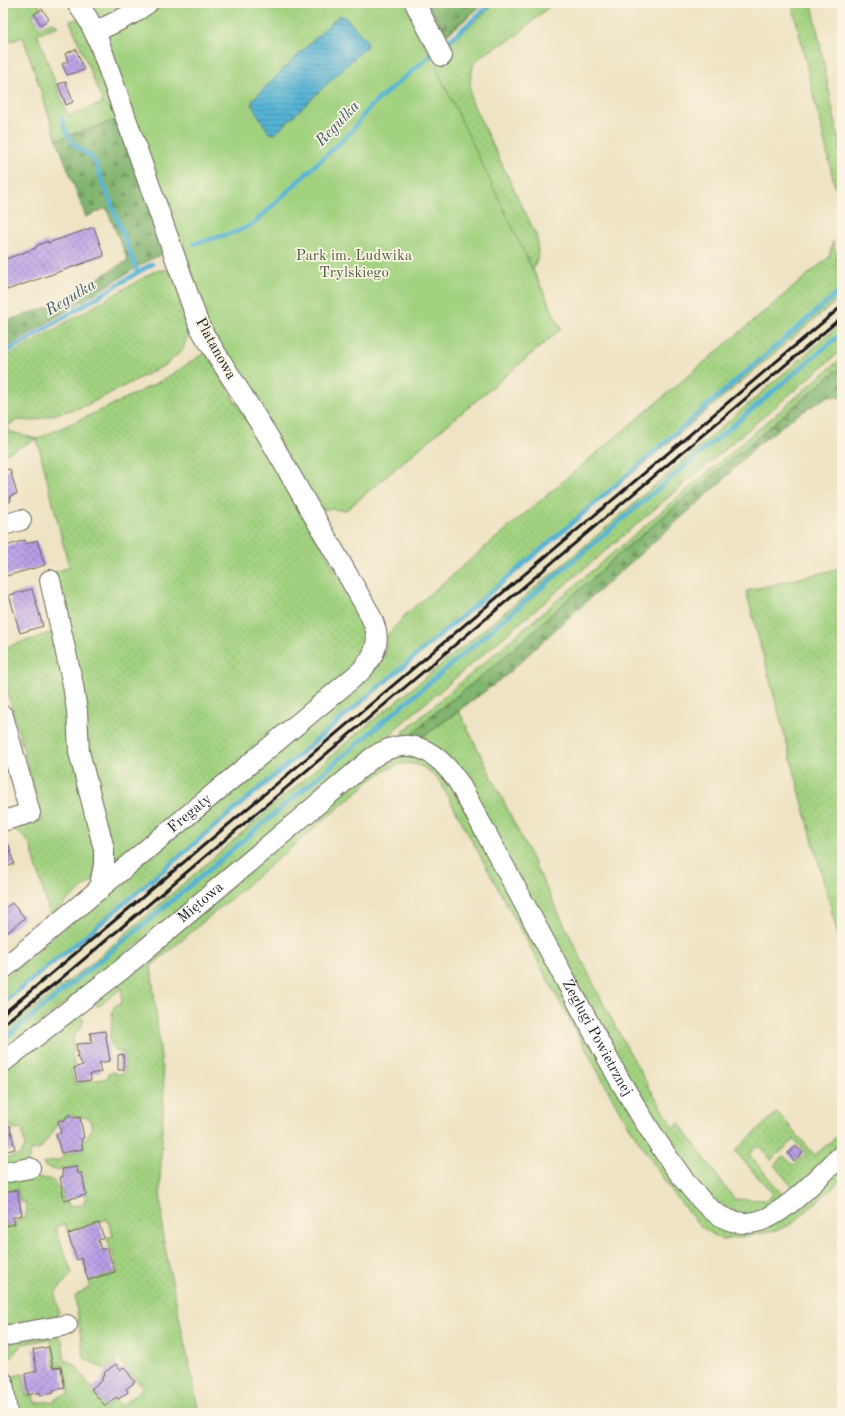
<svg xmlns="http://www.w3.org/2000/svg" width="845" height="1416" viewBox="0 0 845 1416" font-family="'Old Standard TT',serif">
<defs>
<pattern id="grass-dots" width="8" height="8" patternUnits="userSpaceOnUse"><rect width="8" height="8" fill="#a2d280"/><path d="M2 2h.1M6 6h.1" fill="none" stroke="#8bb46e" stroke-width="1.8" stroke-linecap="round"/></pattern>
<pattern id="forest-firs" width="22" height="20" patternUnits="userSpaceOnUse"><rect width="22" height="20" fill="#81b46e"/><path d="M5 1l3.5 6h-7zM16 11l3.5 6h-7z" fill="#69925a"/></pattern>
<pattern id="water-rules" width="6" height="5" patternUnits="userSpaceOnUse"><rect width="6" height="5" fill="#57b4d5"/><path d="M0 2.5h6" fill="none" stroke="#4792ac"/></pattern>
<pattern id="building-cross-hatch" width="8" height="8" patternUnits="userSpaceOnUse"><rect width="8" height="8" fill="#b89fe8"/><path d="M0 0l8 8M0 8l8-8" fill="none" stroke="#9581bb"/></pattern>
</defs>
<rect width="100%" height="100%" fill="#fcf5e5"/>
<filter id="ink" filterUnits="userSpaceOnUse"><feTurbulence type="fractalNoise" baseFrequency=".025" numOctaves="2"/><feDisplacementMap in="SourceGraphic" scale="8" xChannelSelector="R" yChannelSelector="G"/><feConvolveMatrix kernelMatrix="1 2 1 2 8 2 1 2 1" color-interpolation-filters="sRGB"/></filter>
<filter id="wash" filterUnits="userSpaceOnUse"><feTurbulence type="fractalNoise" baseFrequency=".012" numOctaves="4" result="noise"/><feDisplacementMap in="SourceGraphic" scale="16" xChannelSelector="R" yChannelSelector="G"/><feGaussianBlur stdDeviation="0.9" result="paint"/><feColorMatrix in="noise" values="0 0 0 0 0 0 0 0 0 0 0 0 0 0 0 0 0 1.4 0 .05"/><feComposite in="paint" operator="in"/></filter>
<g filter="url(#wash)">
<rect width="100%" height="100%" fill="#eee3c3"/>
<path fill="url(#grass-dots)" stroke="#5f774e" d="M3 3H37L41 8 32 15 40 28 51 22 58 26 37 34 68 116 103 103 70 21 80 18 119 119 57 140 23 37 3 44Z
M421 3H426L447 33 482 3H485L440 41Z
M496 3H553L515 37 484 54 474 63 470 81 471 100 537 237 538 256 533 270 561 329 346 510 430 58 435 67 439 63 444 48Z
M792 3H812L842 157V187H835Z
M833 241 842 281V296L195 844 86 938 3 1005V979L358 683 380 662 385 654 386 637 406 614 829 257Z
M171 269 184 297 189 330 183 349 167 364 85 406 32 421 17 420 7 426 11 432 37 439 110 406 163 380 206 352 364 618 369 638 363 658 121 864 120 857 110 865 53 573 69 567 37 439 3 455V359L155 271Z
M842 323V350L395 729 389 741 3 1053V1032L87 967 354 736 565 563Z
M842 358V366L619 554 493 667 427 719 411 735 424 736 459 711 606 1009 647 1084 674 1127 679 1123 734 1199 767 1200 773 1194 735 1151 777 1112 815 1155 842 1132V1147L795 1190 774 1165 784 1156 793 1165 806 1154 794 1140 771 1160 759 1146 749 1154 785 1198 752 1217 715 1205 658 1131 462 774 402 737 404 731Z
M842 568V950L746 591Z
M57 631 95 827V878L50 915 30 843 14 829 43 820 3 676V648Z
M393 756H418L447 778 634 1115 740 1230 842 1163V1179L793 1223 776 1231 722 1240 700 1226 674 1195 620 1112 440 782C417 754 395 761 369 782L151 966 164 1085 160 1186 163 1238 199 1413H13L8 1377 23 1374 27 1396 33 1395 35 1403 55 1401V1398L69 1394 63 1365 55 1367 50 1339 22 1344 10 1359 8 1348 13 1341 57 1335 62 1340 65 1360 75 1365 105 1407 115 1399 121 1406 143 1388 119 1359 106 1370 84 1358 75 1296 90 1287 89 1281 118 1272 107 1238 113 1236 107 1219 68 1232 65 1224 55 1227 72 1273 55 1293 59 1312 53 1320 10 1327 3 1322V1220L5 1219 6 1227 15 1225 16 1221 25 1217 27 1211 25 1202H20L17 1189 3 1192V1176L31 1172 37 1178C48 1178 55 1179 59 1189H61L65 1203 68 1202 69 1207 85 1204 84 1199H87L82 1173H79L78 1166 55 1170 44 1166 43 1163 63 1159 62 1155 83 1150 82 1140 86 1139 92 1128 89 1118 67 1115 64 1119 57 1120C58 1131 44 1140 41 1149L31 1151 27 1164 3 1168V1155L4 1159 20 1155 25 1147 22 1129 12 1130V1125H6L3 1112V1070L76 1014 83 1019V1024L73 1038 74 1053 72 1055 75 1067 71 1069 74 1084 108 1078V1074L114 1072 116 1074H124V1053C99 1050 116 1025 112 1012L115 1006 122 1003V988L97 1007 96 1000 360 776Z"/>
<path fill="url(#forest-firs)" stroke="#4e6845" d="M426 3H482L447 33Z
M119 119 162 243 159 245 162 254 149 260 3 350V322L54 305 128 260 106 208 86 217 57 140Z
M842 366V398L828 396 788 421 755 447 720 483 558 627 503 678 424 736 411 735 427 719 493 667 619 554Z"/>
<path fill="#a2d280" stroke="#5f774e" d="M83 3H405L561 329 346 510 320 509 208 331Z"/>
<path fill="url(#water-rules)" stroke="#3a6878" d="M341 15 346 18 367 41V46L275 134 269 133 252 105 253 99 334 20Z"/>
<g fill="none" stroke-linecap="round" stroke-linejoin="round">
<path stroke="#57b4d5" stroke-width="4.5" d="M443 46 492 3
M62 118C65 129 69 141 78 148 85 153 91 154 95 162L138 273
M194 244C214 237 236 235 254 223L352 131 368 109 381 97 435 52
M3 354 152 264
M3 1003 94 929 579 517 842 289
M3 1040 147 922 842 333"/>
</g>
<g id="blocks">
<path fill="url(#building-cross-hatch)" d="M42 9 49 19 41 25 34 14Z
M76 49 84 70 67 75 62 64 68 61 65 54Z
M66 82 73 102 66 105 58 84Z
M94 227 104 256 7 290 3 280V260L36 248V246L48 241V243Z
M10 469 17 494 10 496 11 501 3 505V471Z
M25 540 26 544 37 540 45 565 3 577V547Z
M32 589 43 626 20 633 9 595Z
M9 845 14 864 5 867 7 876 3 877V847Z
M12 903 25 918 3 936V908L4 909Z
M105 1031 110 1061 99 1063 101 1072 90 1074 91 1080 77 1082 74 1068 83 1065 76 1056 78 1055 76 1044 92 1043 90 1033Z
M123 1054 124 1070H118V1055Z
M70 1115 74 1118 80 1117 84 1138 81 1139 83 1149 61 1153 56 1134 61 1133 58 1121 65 1120 67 1116Z
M4 1121 5 1127 10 1126 15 1149 3 1152Z
M796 1146 803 1153 794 1161 788 1153Z
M77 1167 78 1174 82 1173 86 1195 64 1200 60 1177H63L62 1169Z
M17 1190 22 1215 13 1217 15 1224 6 1226 5 1219H3V1193Z
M99 1223 104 1238 98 1240 101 1250 107 1248 115 1272 88 1280 81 1258 77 1260 68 1234Z
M49 1347 53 1368 61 1367 65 1388 53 1390 54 1393 41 1395 40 1392 28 1395 25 1374 37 1371 33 1350Z
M116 1364 120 1370 124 1367 135 1382 126 1389 128 1392 118 1399 116 1397 105 1406 91 1389 103 1380 101 1378 105 1375 104 1373Z"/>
</g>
</g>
<g filter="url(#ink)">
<use href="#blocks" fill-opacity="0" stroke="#666256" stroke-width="1"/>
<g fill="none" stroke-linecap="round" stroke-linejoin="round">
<defs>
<g id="minor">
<path d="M415 3 442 56"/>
<path d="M95 32 132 14 148 3"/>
<path d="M3 525 21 520"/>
<path d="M50 580 73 685 77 711 79 752 104 849V865L99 890"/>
<path d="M3 716 30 813 3 821"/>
<path id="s1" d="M3 969 360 672C385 646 379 629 362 600L268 436 200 328 99 42 88 19 77 3"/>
<path id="s2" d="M3 1062 121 970 372 758C409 732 437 751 459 783L619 1079C639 1112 689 1200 722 1217 736 1224 751 1225 765 1219 791 1208 821 1174 842 1155"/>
<path d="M3 1173 30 1168"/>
<path d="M3 1336 67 1325"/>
<path d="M3 1382 7 1413"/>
</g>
</defs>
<use href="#minor" stroke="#666256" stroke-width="22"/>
<use href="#minor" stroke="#fff" stroke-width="20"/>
<path stroke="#1c1c1c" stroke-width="3" d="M3 1014 145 895 842 306
M3 1024 57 982 842 317"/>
</g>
</g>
<g text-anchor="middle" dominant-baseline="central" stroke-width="3.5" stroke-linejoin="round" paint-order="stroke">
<g font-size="15" fill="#4b5c3f" stroke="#fcf5e5">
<text x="354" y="256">Park im. Ludwika<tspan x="354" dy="17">Trylskiego</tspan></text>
</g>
<g font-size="15" fill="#1c1c1c" stroke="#fcf5e5">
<text transform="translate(215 349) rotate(61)">Platanowa</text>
<text stroke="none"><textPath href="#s1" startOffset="243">Fregaty</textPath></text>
<text stroke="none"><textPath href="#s2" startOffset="254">Miętowa</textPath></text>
<text stroke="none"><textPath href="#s2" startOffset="872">Żeglugi Powietrznej</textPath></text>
</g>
<g font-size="16" font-style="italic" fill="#345966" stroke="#fcf5e5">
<text transform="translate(338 124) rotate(-46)">Regułka</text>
<text transform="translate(71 298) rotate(-31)">Regułka</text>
</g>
</g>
<rect width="845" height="1416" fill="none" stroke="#fcf5e5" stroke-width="16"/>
</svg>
